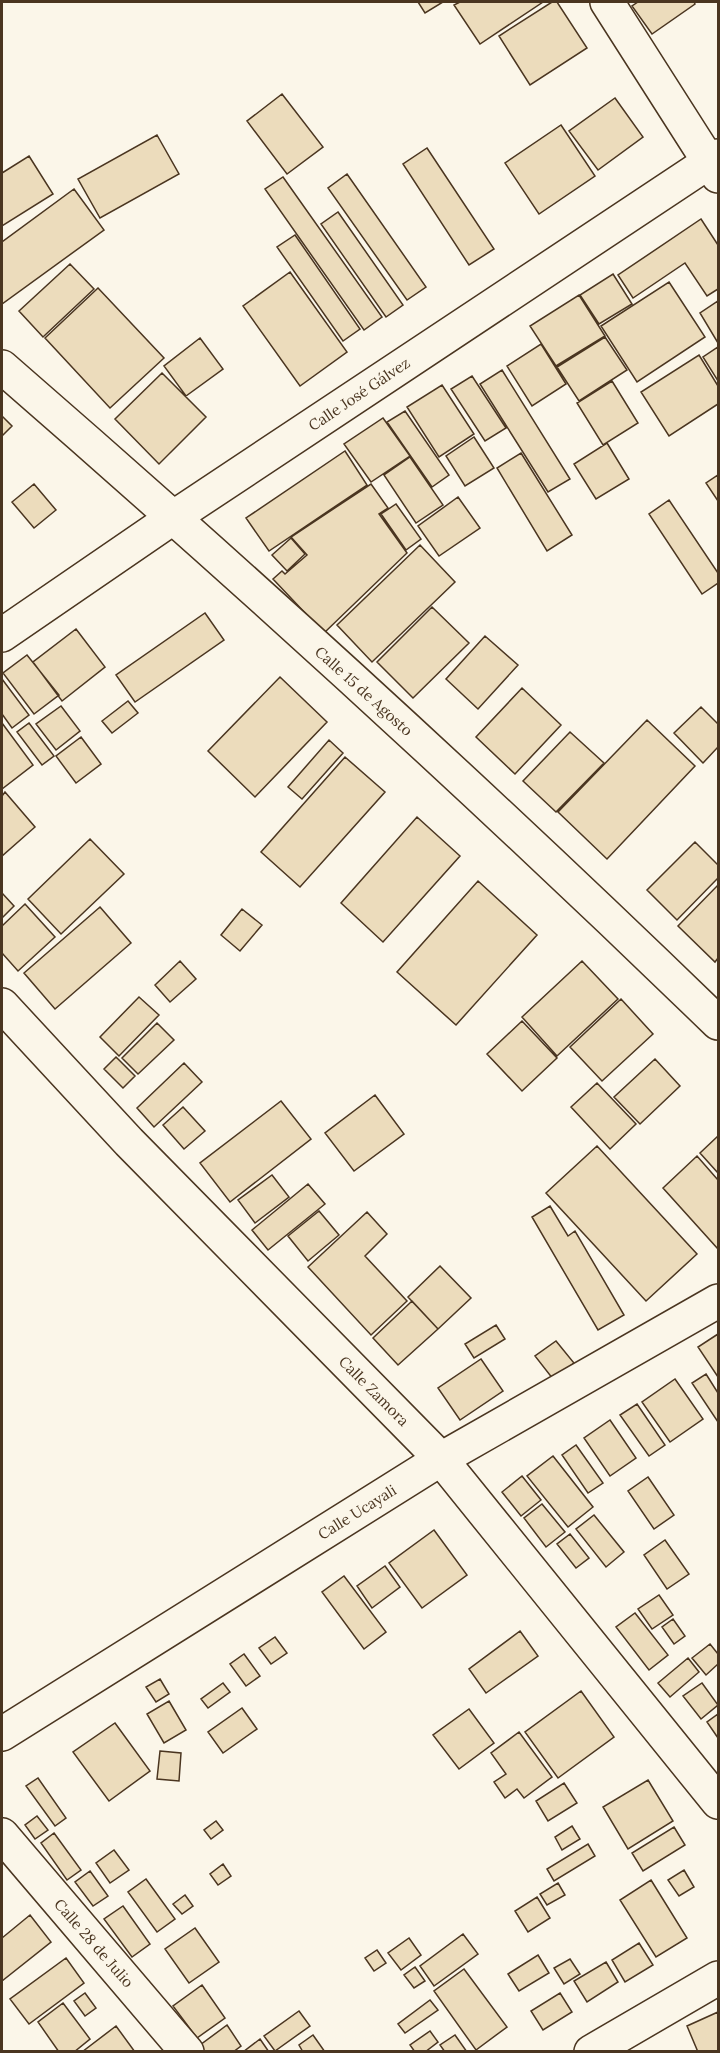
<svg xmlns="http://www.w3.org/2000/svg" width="720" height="2053" viewBox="0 0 720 2053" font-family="Lora,serif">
<rect width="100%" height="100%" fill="#fbf6e9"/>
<path fill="#ecdcbc" stroke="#4a3520" stroke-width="1.5" d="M418 2H443L425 13Z
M460 2H543L480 44 454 5Z
M552 2H557L587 48 530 85 499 36Z
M638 2H694L695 4 652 34 632 6Z
M282 94 323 147 287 174 247 121Z
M615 98 643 137 598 170 569 131Z
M561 125 595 176 539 214 505 163Z
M157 135 179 174 100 218 78 179Z
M427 148 494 249 469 265 403 164Z
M29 156 53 194 2 226V173Z
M347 174 426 287 407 300 328 188Z
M283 177 382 317 364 330 265 189Z
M74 189 104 230 2 304V242Z
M338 212 403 305 386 317 321 224Z
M701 219 718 245V289L707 296 685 263 633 298 618 275Z
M295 235 360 329 343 341 277 247Z
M70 264 94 289 43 337 19 311Z
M290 272 347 352 300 386 243 306Z
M613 274 632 304 599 324 580 295Z
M669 282 705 337 637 382 601 326Z
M98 288 164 358 110 408 45 338Z
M579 295 605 336 556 366 530 326Z
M718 301V343L700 313Z
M605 337 627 370 579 401 557 367Z
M200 338 223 369 186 396 164 366Z
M541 344 566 384 532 406 507 366Z
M718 347V381L703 357Z
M699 355 718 386V404L669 436 641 392Z
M502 370 570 479 548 492 480 384Z
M162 373 206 417 159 464 115 419Z
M472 376 506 428 485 441 451 389Z
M612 381 638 423 603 445 577 403Z
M442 385 474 434 439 457 407 407Z
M405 411 449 475 432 487 387 422Z
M2 416 12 426 2 436Z
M383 418 410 456 371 482 344 444Z
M474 437 494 468 465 486 446 456Z
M607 443 629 479 596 499 574 464Z
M345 451 367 485 269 551 246 518Z
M521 453 572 535 547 551 497 468Z
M410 457 443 505 416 523 384 475Z
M718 475V501L706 483Z
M34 484 56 510 34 528 12 502Z
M371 484 388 508 379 514 407 553 324 633 273 579 282 571 285 574 307 555 291 537Z
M458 497 480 528 439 556 418 526Z
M669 500 718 573V583L702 594 649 514Z
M396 504 421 539 406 550 381 514Z
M291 538 305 554 287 571 272 555Z
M420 545 455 582 372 662 337 625Z
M432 607 469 643 413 698 377 662Z
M205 613 224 640 135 702 116 675Z
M76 629 105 667 62 701 33 662Z
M485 636 518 665 478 709 446 679Z
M27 655 59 695 34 714 3 673Z
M280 677 327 722 255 797 208 751Z
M2 679 29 715 12 728 2 714Z
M522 688 561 725 515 774 476 737Z
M128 701 138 713 112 733 102 721Z
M61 706 80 731 56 750 36 724Z
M701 707 718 724V747L703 763 674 733Z
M647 720 695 766 607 859 558 812Z
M2 723 33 765 2 789Z
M29 723 54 756 42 765 17 732Z
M570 732 604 763 556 812 523 781Z
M81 737 101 764 76 783 56 756Z
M329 740 343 753 302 799 288 787Z
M345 757 385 792 300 887 261 852Z
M5 792 35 827 2 856V796Z
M417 817 460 856 383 942 341 903Z
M90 839 124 874 61 934 28 899Z
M695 842 718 865V878L677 920 647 890Z
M478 881 537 935 456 1025 397 972Z
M718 885V958L715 962 678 926Z
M2 893 14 906 2 918Z
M25 904 55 937 18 971 2 953V926Z
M100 907 131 943 55 1009 24 973Z
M242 909 262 925 240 951 221 935Z
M180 961 196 979 170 1002 155 985Z
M582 961 618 999 557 1056 522 1017Z
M139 997 159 1015 119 1056 100 1037Z
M621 999 653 1034 602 1081 570 1047Z
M522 1021 557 1058 522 1091 487 1054Z
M157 1023 174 1040 138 1074 122 1058Z
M116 1057 135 1076 123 1088 104 1069Z
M655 1059 680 1086 640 1124 614 1097Z
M184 1063 202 1082 154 1127 137 1108Z
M597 1083 636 1124 610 1149 571 1107Z
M375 1095 404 1134 354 1171 325 1133Z
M281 1101 311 1139 230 1202 200 1163Z
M183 1107 205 1131 184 1149 163 1125Z
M718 1136V1173L700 1153Z
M597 1146 697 1254 646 1301 546 1193Z
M697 1156 718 1180V1249L663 1188Z
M272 1175 289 1197 255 1223 238 1200Z
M308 1184 325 1204 268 1250 252 1230Z
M550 1206 568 1236 575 1231 624 1315 598 1330 532 1217Z
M319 1211 339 1235 308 1261 288 1236Z
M367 1212 387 1234 365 1256 407 1301 371 1335 308 1267Z
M440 1266 471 1298 438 1329 408 1297Z
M412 1301 438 1329 398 1365 373 1338Z
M496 1325 505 1339 474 1358 465 1344Z
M718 1334V1377L698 1347Z
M556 1341 574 1363 553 1379 535 1356Z
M481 1359 503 1391 460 1420 438 1388Z
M706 1374 718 1393V1422L692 1383Z
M675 1379 703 1419 670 1442 642 1402Z
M637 1404 665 1445 649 1456 620 1415Z
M610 1420 636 1458 610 1476 584 1438Z
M576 1445 603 1483 588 1493 562 1455Z
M553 1456 593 1507 568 1527 527 1476Z
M522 1476 541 1500 521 1516 502 1492Z
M648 1477 674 1515 654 1529 628 1491Z
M542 1504 565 1532 546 1547 524 1518Z
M594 1515 624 1552 606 1567 576 1529Z
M434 1530 467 1575 422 1608 389 1563Z
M570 1534 589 1558 576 1568 557 1544Z
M665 1540 689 1574 667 1589 644 1555Z
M385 1566 400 1587 372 1608 357 1586Z
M344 1576 386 1632 364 1649 322 1592Z
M659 1595 673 1615 652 1629 638 1609Z
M635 1613 668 1655 649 1670 616 1627Z
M673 1619 685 1636 674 1644 662 1627Z
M520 1631 538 1656 486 1693 469 1669Z
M275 1637 287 1653 271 1664 259 1648Z
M710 1644 718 1654V1664L706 1675 692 1658Z
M244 1654 260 1676 246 1686 230 1664Z
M688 1658 699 1672 670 1697 658 1683Z
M160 1679 169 1694 156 1702 146 1687Z
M223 1683 230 1692 208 1708 201 1699Z
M702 1683 718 1705 701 1719 683 1696Z
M581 1691 614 1737 558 1778 525 1732Z
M169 1701 186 1730 164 1743 147 1714Z
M242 1708 257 1729 223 1753 208 1732Z
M469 1709 494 1743 459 1769 433 1735Z
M718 1714V1738L707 1722Z
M115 1723 150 1771 109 1801 73 1752Z
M519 1732 552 1777 524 1798 517 1789 505 1798 494 1782 506 1774 491 1753Z
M160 1751 181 1753 179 1781 157 1779Z
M38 1778 66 1818 55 1826 26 1786Z
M648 1780 673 1821 628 1849 603 1807Z
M564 1783 577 1803 548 1821 536 1801Z
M37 1816 48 1830 35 1839 25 1825Z
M216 1821 223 1830 211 1839 204 1830Z
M572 1826 580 1839 562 1850 555 1837Z
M674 1827 685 1845 643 1871 632 1853Z
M54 1833 81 1870 67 1880 41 1843Z
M588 1844 595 1856 554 1881 547 1869Z
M114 1850 129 1870 110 1883 96 1863Z
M223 1864 231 1876 218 1885 210 1874Z
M684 1870 694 1887 679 1896 668 1880Z
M90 1871 108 1896 93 1906 75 1882Z
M146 1879 175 1919 157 1932 128 1892Z
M651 1880 687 1938 656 1957 620 1900Z
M558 1883 565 1895 547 1905 540 1894Z
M185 1895 193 1906 182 1914 173 1904Z
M537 1897 550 1918 528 1932 515 1911Z
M123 1906 150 1944 132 1957 104 1919Z
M30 1915 51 1942 2 1981V1938Z
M195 1928 219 1962 189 1983 165 1949Z
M463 1934 478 1954 434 1986 420 1966Z
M409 1938 421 1955 401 1970 388 1953Z
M639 1943 653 1965 625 1982 612 1960Z
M377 1950 386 1963 374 1971 365 1958Z
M538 1955 549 1973 519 1991 508 1974Z
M66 1958 84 1983 29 2024 10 1999Z
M570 1959 580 1974 564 1984 554 1968Z
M606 1962 618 1982 587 2002 574 1981Z
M415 1967 425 1981 414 1988 404 1975Z
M464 1969 507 2027 476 2050 434 1991Z
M202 1985 225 2018 197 2038 173 2006Z
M85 1993 96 2008 85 2016 74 2001Z
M560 1993 572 2012 543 2030 531 2011Z
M430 2000 438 2010 405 2033 398 2024Z
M63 2003 90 2039 74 2052H59L38 2022Z
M299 2011 310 2026 275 2051 264 2036Z
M718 2012V2052H698L687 2026Z
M227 2025 241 2046 233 2052H198L196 2048Z
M116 2026 135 2052H82Z
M430 2031 438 2042 425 2052H415L410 2045Z
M313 2035 325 2052H303L299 2045Z
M455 2035 467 2052H445L440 2045Z
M260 2039 269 2052H243Z"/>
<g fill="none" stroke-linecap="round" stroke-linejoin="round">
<defs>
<path id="minor" d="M607 2 718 176
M2 367C246 579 486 798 718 1023
M2 635 174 517 718 156
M2 1005 129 1142 441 1459 718 1802
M2 1734 441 1459 718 1301
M2 1835 187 2052
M591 2052 718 1978"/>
</defs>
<use href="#minor" stroke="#4a3520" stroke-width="36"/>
<use href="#minor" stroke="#fbf6e9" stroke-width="33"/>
</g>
<g text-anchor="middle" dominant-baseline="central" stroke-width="4.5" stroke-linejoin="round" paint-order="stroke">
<g font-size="15" fill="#4a3520" stroke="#fbf6e9">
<text transform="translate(359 394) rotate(-34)">Calle José Gálvez</text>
<text transform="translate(364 691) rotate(42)">Calle 15 de Agosto</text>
<text transform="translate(374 1391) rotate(45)">Calle Zamora</text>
<text transform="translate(357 1512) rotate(-32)">Calle Ucayali</text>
<text transform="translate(94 1943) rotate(49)">Calle 28 de Julio</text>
</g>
</g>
<rect width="720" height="2053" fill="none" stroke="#4a3520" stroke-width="6"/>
</svg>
